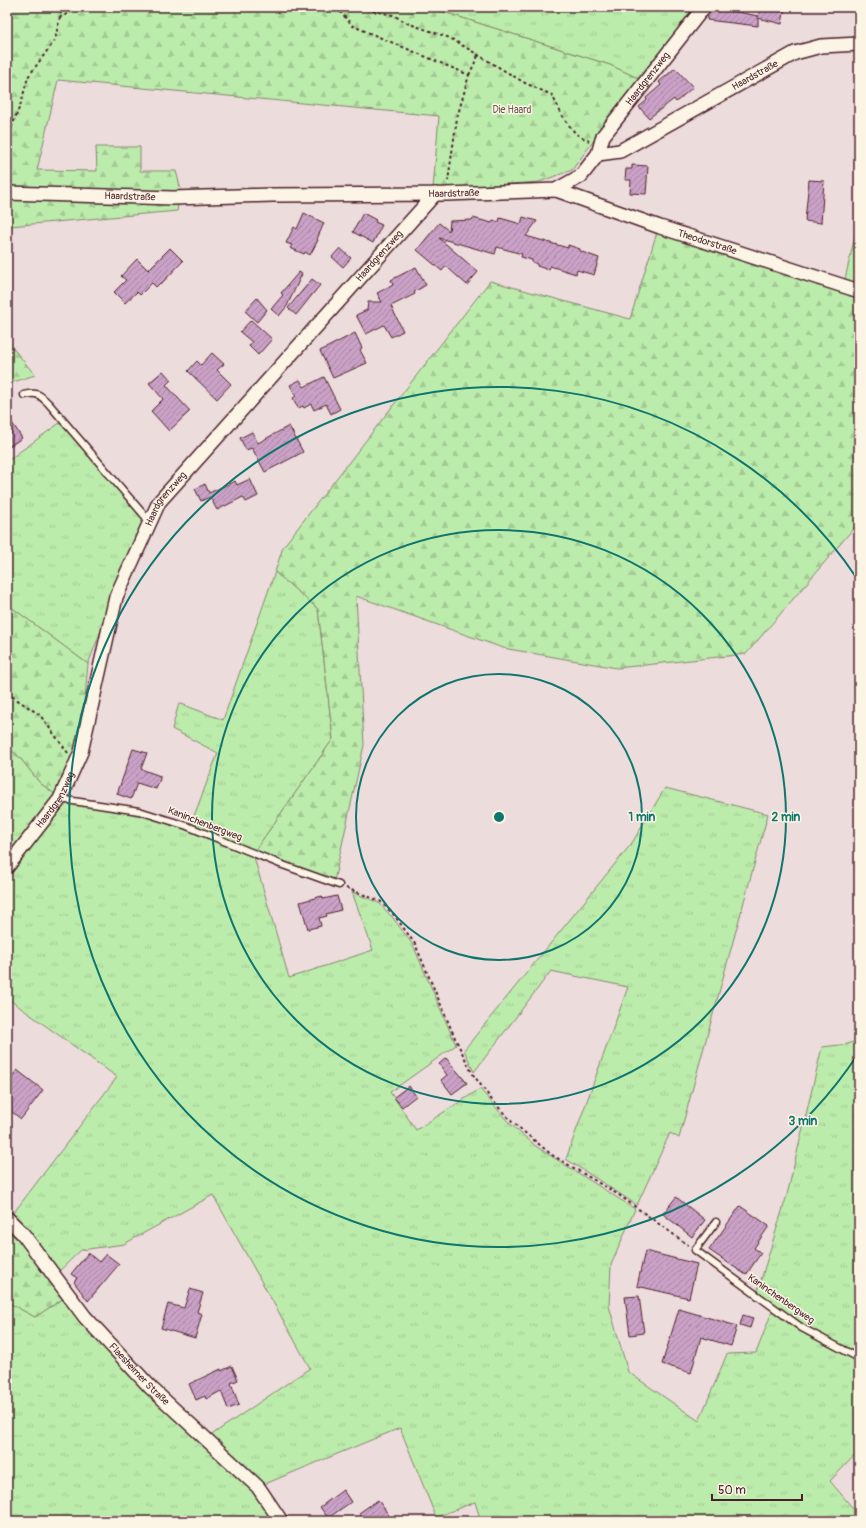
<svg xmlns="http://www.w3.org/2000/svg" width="866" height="1528" viewBox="0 0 866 1528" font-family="Pangolin,sans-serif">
<defs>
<pattern id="grass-tufts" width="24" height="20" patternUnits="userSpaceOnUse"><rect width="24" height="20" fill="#bcecac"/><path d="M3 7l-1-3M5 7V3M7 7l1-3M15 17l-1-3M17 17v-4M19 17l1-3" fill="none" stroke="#a3ca94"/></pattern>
<pattern id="forest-firs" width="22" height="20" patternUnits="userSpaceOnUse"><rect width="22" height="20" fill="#bcecac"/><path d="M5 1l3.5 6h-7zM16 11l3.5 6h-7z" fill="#a3ca94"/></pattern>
<pattern id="building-hatch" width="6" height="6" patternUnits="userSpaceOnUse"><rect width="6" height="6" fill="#cba2c7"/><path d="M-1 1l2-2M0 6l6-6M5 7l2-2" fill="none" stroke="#a783a2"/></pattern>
</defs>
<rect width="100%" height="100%" fill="#eddcdc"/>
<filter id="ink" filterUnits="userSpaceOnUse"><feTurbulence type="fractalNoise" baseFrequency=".025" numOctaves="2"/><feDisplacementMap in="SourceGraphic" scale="8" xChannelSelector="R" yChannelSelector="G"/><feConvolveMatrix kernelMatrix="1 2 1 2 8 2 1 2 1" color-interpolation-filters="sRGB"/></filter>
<g filter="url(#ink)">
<path fill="url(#grass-tufts)" stroke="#83866c" d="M428 7H700L642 80 610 65Z
M859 219V285L845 279Z
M61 422 147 521 114 597 88 664 7 604V461Z
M275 572 318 609 333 739 254 852 191 824 218 753 172 729 179 703 223 720Z
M7 746 21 759 40 783 60 798 7 865Z
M665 788 768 814 679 1138 670 1133 637 1205 566 1159 628 987 551 971 474 1072 464 1050 632 843Z
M61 800 137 813 186 828 254 857 289 978 373 950 352 892 379 903 393 918 413 945 456 1045 390 1092 416 1130 480 1089 510 1124 537 1147 635 1209 611 1265 609 1306 628 1372 699 1421 727 1354 756 1353 773 1309 859 1359V1451L830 1481 856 1512H859V1521H481L475 1502 436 1517 400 1428 260 1486 207 1438 310 1368 213 1195 124 1244 81 1250 56 1274 12 1215 117 1077 7 998V870Z
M859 1040V1354L804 1327 757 1293 787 1195 822 1047 848 1044Z
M67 1296 256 1489 278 1521H7V1302L35 1317Z"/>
<path fill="url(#forest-firs)" stroke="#83866c" d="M7 7H428L610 65 642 80 598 135 572 170 539 182 433 189 439 116 58 80 37 170 97 171 96 147H140V171H176L181 190 177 211 10 226H7Z
M658 229 859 294V522L746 654 617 668 503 648 356 596 364 745 334 881 254 852 333 739 318 609 275 572 283 547 490 281 630 319Z
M7 341 35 375 7 384Z
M7 604 88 664 80 752 60 798 40 783 21 759 7 746Z
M7 1222 67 1296 35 1317 7 1302Z"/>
<path fill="url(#building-hatch)" stroke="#4a1f2b" d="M713 7 758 16V17L760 7H785L782 24 758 18V26L707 20 708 15Z
M675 68 693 87 676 102 674 99 649 118 639 107 647 100 646 98 661 85 659 82Z
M632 165 648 166 646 194 630 193 631 180H625L626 169H632Z
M809 180 824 181 821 223 805 221Z
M304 213 324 223 317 239 318 240 310 255 305 252 304 254 290 248 292 245 286 243 294 227 297 229Z
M363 213 376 220 375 222 382 225 373 243 353 232Z
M523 217 537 221 526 236 568 248V245L580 249V251L582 252 599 258 594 275 577 270 576 274 550 266 549 270 537 266V264L532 262V260L521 257 522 254 497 247 495 254 439 238 478 272 467 285 447 267H445L442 271 417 250 439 223 449 231 450 221 472 220 473 218 492 223 493 220 499 222 500 218 521 224Z
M170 248 183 261 161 284 160 283 156 287 152 283 140 295 137 292 125 303 114 292 126 280 121 276 137 259 148 270Z
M340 248 351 258 343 267 332 257Z
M416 267 426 285 414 292 415 294 391 306 403 331 391 337 384 325 366 334 356 315 367 310 368 302H382L377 293 393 285 391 280Z
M299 272 302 274 287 306 279 316 271 309 283 295 281 293Z
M312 279 320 285 296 315 288 308Z
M257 298 267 310 257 322 245 311Z
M251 320 272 339 258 355 249 346 252 342 240 332Z
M355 333 362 348 360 350 367 363 333 378 320 351Z
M212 353 224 364 217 370 231 384 217 399 188 371 197 361 201 365Z
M163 371 171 380 166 385 190 411 169 431 151 411 163 399 149 383Z
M324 377 340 409 331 414 326 404 314 410 311 404 304 408 303 406 298 408 293 398 296 396 290 385 300 380 304 387Z
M7 415 22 438 7 448Z
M289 426 303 452 265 472 252 448 246 450 240 438 252 432 258 443Z
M250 479 258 496 246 502 243 497 217 510 210 497 201 501 195 489 205 484 209 493 235 481 237 485Z
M133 749 147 753 141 769 160 776V779L156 789 137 783 131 799 117 794Z
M322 896 323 899 337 896 341 910 326 914 327 916 319 918 321 926 308 929 300 902Z
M446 1058 467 1083 452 1094 441 1080 447 1075 439 1064Z
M17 1070 43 1090 21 1119 7 1108V1084Z
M409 1086 416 1096 402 1107 394 1097Z
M676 1197 705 1220 692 1237 663 1214Z
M740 1206 769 1226 754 1248 761 1253 746 1275 709 1250Z
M645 1251 697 1264 689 1298 637 1286Z
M88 1253 99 1262 106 1254 119 1264 88 1301 74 1282 77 1278 71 1274Z
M190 1289 203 1293 197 1312 202 1314 195 1338 161 1328 168 1304 184 1308Z
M639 1296 644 1333 630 1335 625 1297Z
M679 1309 737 1326 731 1346 701 1337 691 1373 662 1364Z
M743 1315 753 1318 750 1328 740 1325Z
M232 1366 238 1380 231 1383 239 1405 228 1409 221 1391 206 1399 205 1396 196 1400 189 1384 221 1369V1371Z
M343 1490 351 1502 328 1518 320 1507Z
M378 1500 393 1521H365L359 1513Z"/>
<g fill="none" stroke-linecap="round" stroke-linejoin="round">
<defs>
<path id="service" d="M24 395C38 392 39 394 49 404L150 522
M60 799 139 811 187 826 280 864 339 885
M716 1222 695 1250 802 1328 859 1358"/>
<g id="minor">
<path id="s1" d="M598 154 620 151 795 53 821 46 859 44"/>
<path id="s2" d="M556 190 660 227 859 291"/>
<path id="s3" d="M7 193 173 198 272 195 446 194 556 190 581 176 598 154 603 136 704 7"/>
<path id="s4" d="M7 867 60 799 81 752 116 597 159 502 435 194"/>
<path id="s5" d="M7 1218 23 1234 85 1317 151 1388 258 1487 281 1521"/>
</g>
</defs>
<use href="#service" stroke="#4a1f2b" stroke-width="9"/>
<use href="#minor" stroke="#4a1f2b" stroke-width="16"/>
<path stroke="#4a1f2b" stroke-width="2" stroke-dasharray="3 3" stroke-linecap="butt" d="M336 7 353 26 469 75 457 118 448 181
M337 7 369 10 393 15 407 23 450 38 525 83 552 95 564 119 576 134 589 141
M7 16 10 7
M59 18 81 7
M469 75 478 56
M7 139 21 103 28 77 55 40 62 7
M7 693 40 715 68 753
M346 888 380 901 395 916 415 944 455 1038 472 1073 491 1099 512 1122 552 1155 619 1195 688 1245"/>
<use href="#service" stroke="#fcf5e5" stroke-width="6"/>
<use href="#minor" stroke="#fcf5e5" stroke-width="13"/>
</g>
</g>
<g fill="none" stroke="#0f766e" stroke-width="2">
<circle cx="499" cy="817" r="143"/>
<circle cx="499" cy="817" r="287"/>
<path d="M858 1054A430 430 0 1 1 858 580"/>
</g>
<g text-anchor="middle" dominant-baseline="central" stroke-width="3" stroke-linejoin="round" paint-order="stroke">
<g font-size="10" fill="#4a1f2b" stroke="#fcf5e5">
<text stroke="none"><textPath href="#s1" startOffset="177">Haardstraße</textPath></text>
<text stroke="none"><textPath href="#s3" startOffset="697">Haardgrenzweg</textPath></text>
<text stroke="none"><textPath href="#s3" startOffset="447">Haardstraße</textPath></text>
<text stroke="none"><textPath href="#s3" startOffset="123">Haardstraße</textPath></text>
<text stroke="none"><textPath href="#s2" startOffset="160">Theodorstraße</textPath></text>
<text stroke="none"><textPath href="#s4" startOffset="731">Haardgrenzweg</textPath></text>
<text stroke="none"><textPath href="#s4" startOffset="407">Haardgrenzweg</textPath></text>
<text stroke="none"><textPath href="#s4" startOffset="83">Haardgrenzweg</textPath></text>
<text transform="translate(205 824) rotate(21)">Kaninchenbergweg</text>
<text transform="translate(781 1299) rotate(35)">Kaninchenbergweg</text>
<text stroke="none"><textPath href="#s5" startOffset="205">Flaesheimer Straße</textPath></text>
</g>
<g font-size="10" fill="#66524b" stroke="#fcf5e5">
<text x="512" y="110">Die Haard</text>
</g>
</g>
<circle cx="499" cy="817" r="6" fill="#0f766e" stroke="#fcf5e5" stroke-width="2"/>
<g font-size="12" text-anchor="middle" font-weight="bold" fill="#0f766e" stroke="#fcf5e5" stroke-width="3" stroke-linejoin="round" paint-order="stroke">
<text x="642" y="821">1 min</text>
<text x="786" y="821">2 min</text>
<text x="803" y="1125">3 min</text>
</g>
<rect width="866" height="1528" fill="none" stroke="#fcf5e5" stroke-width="24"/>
<rect x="12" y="12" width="842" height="1504" fill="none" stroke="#4a1f2b" stroke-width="1.5" filter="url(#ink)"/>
<path d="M712 1494v6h90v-6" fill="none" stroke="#4a1f2b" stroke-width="2"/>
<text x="718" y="1494" font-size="12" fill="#4a1f2b" stroke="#fcf5e5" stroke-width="3" paint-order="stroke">50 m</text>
</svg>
